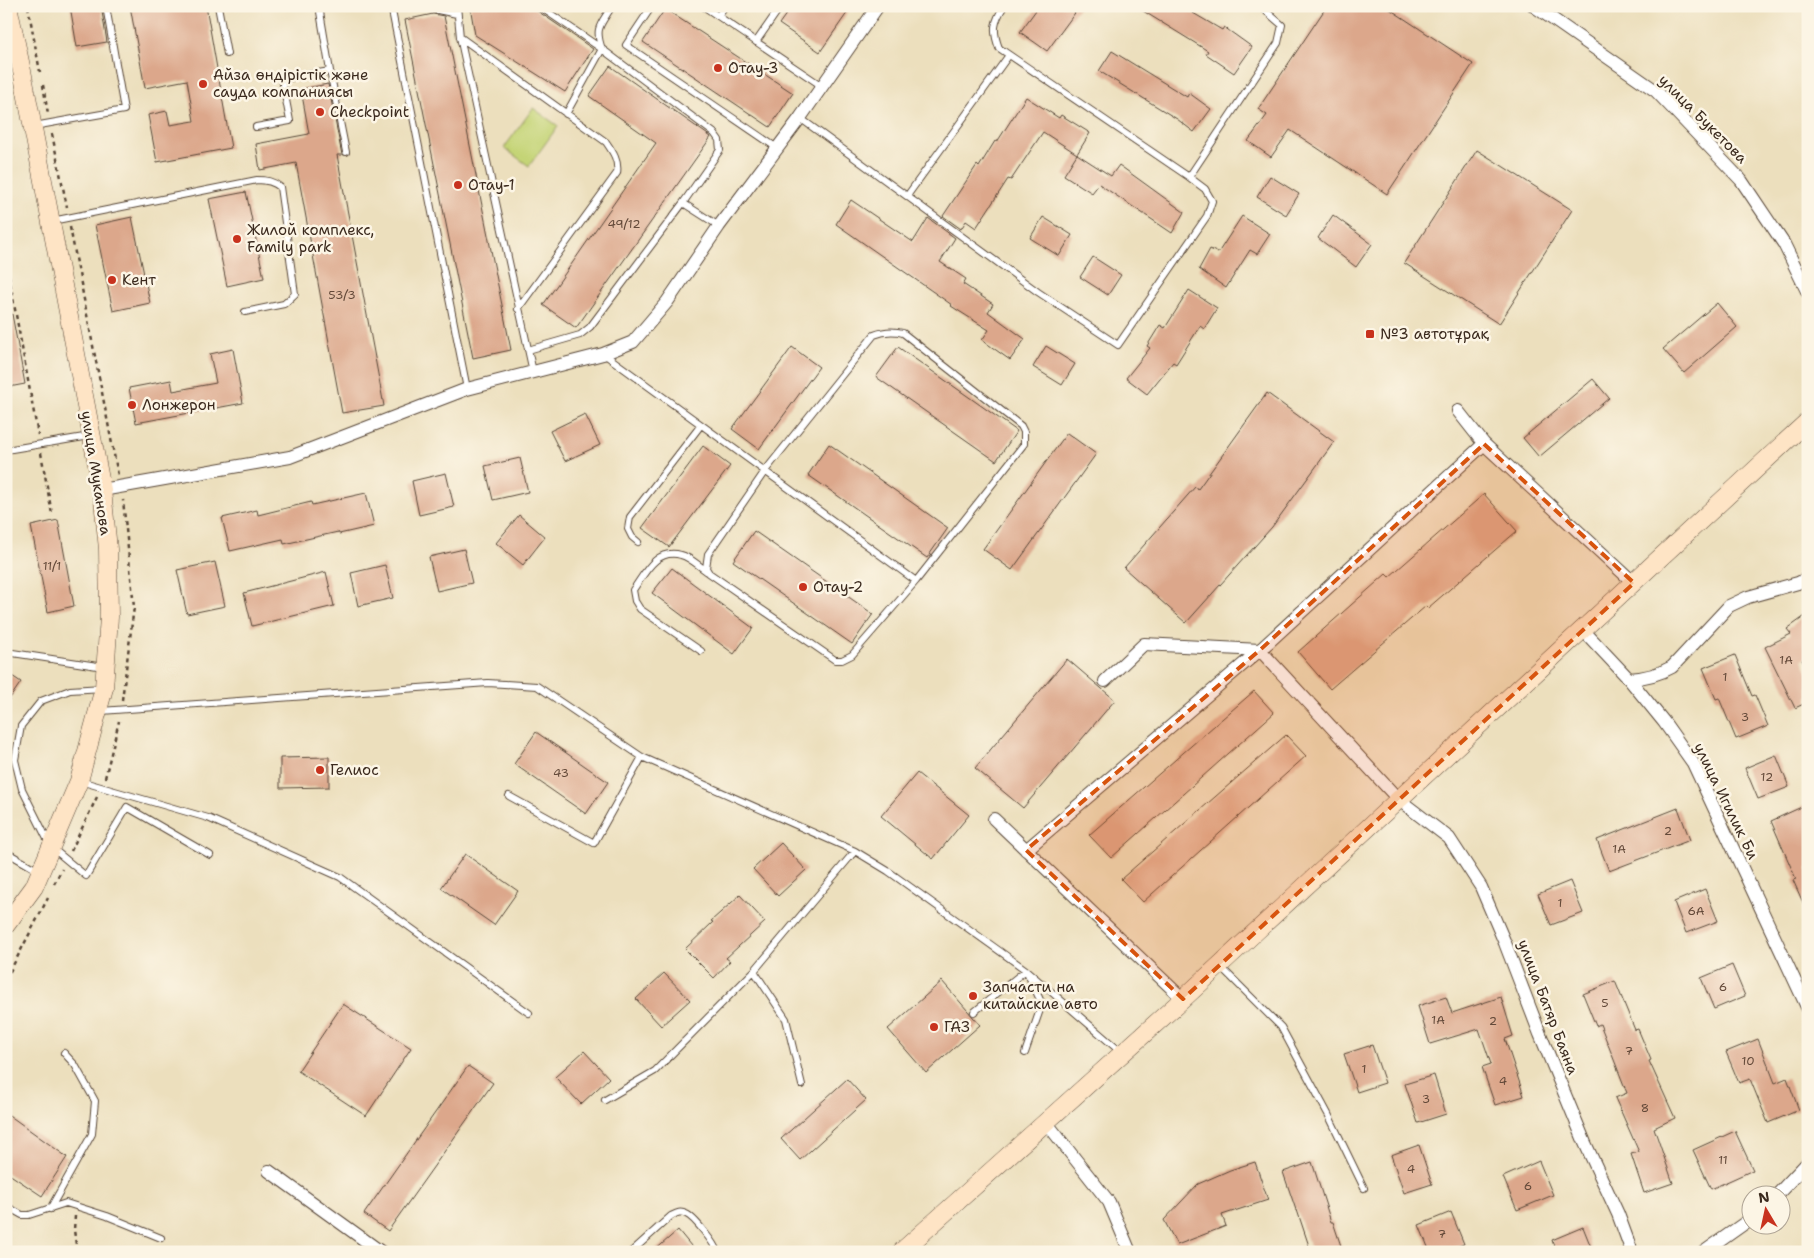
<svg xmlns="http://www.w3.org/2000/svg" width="1814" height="1258" viewBox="0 0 1814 1258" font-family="'Shantell Sans',sans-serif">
<rect width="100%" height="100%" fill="#fcf5e5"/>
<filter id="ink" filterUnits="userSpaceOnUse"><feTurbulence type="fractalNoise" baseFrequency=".02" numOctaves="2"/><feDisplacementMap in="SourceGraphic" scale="10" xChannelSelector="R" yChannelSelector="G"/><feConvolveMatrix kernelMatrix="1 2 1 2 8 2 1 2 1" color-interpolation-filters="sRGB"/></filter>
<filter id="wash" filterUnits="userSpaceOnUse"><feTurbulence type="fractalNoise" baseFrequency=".0096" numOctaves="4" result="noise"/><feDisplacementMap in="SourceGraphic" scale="20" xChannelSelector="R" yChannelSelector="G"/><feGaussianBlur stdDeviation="1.12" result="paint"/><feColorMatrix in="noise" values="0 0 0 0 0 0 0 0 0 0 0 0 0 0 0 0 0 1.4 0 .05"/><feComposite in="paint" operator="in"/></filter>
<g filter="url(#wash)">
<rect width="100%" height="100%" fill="#ecdfbd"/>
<path fill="#c4d476" stroke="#807f4a" d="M533 108 558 126 529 166 504 148Z"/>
<g id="blocks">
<path fill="#dca78b" d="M70 6H101L107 42 77 47Z
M130 6H206L231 148 157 162 148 115 167 111 170 125 194 121 187 80 145 88Z
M470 6H534L536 10 593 49 565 92 475 35Z
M792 6H852L820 52 779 24Z
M1039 6H1080L1047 51 1020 32Z
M1135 6H1181L1222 30 1224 27 1252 47 1234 73 1206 54 1208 51Z
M1327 6H1385L1473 64 1387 194 1290 130 1271 157 1248 141 1267 115 1258 109Z
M665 9 793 93 770 127 643 42Z
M433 14 444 16 511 350 473 358 405 20Z
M1112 51 1187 97 1189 93 1211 109 1194 132 1177 119 1099 71Z
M610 66 711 137 576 328 543 305 656 143 589 96Z
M328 84 342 155H337L384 406 342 413 296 163 260 170 256 144 309 134 301 89Z
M1026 97 1059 118 1061 115 1090 133 1077 154 1043 132 1011 180 1008 179 976 228 966 221 961 229 943 216 977 165 979 167 995 141 997 142Z
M1477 150 1572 210 1499 324 1404 263Z
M1077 154 1111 176 1119 165 1184 212 1172 233 1099 184 1092 193 1064 175Z
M1270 176 1299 194 1286 215 1257 197Z
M246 192 264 278 227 286 209 199Z
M851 200 913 242 928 218 955 238 940 262 966 279 963 284 993 304 988 312 1025 339 1010 360 982 340 989 330 951 306 952 305 836 224Z
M1333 215 1372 244 1356 267 1318 238Z
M1242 216 1270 234 1257 254 1250 250 1226 288 1199 269 1210 249 1218 253Z
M132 217 150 303 113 311 95 225Z
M1043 217 1072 235 1059 256 1030 238Z
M1093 257 1121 275 1108 295 1080 277Z
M1189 290 1217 308 1204 329 1200 326 1176 364 1173 362 1147 394 1126 378 1150 348 1147 346 1160 325 1165 328Z
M1717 303 1737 327 1684 373 1663 349Z
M12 314 25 384 9 387 6 372V315Z
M1046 346 1075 364 1062 385 1033 367Z
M792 347 819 367 759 449 732 429Z
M898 347 1017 431 996 461 876 377Z
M233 349 243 403 136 423 129 388 171 380 173 391 216 383 210 354Z
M1593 379 1609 398 1539 457 1523 438Z
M1267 393 1334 442 1272 527 1186 623 1124 568 1195 487 1198 489Z
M585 414 600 445 565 461 550 431Z
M1067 433 1096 454 1012 570 983 549Z
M829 444 948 528 927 558 808 475Z
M703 446 730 466 669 547 642 528Z
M520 458 528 492 493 500 485 466Z
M446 473 454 507 419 515 412 481Z
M366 493 374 526 339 534 338 532 284 544 283 539 230 551 222 518 257 510 258 515 311 502 312 505Z
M1484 494 1517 531 1428 608 1426 606 1330 689 1298 652 1386 574 1389 577Z
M519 515 545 537 523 565 496 543Z
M58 520 74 606 48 612 31 526Z
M754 531 873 614 852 644 733 561Z
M464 549 472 583 437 591 429 557Z
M215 562 225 606 187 614 177 570Z
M385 565 393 598 358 606 351 573Z
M672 568 753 628 734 654 652 593Z
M326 572 334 606 252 626 244 593Z
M1808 614V655L1802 660 1808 672V702L1795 708 1765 647 1791 634 1787 629Z
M1735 655 1752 696 1755 695 1768 726 1736 739 1719 698 1716 699 1703 668Z
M1067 659 1115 700 1023 808 975 768Z
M6 672 21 682 6 704Z
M1254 691 1274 713 1111 858 1089 835Z
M536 732 608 782 586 814 514 764Z
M1286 735 1306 756 1143 902 1121 879Z
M1776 755 1789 787 1758 799 1745 768Z
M329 757V787L280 788V758Z
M917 773 969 815 933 859 881 816Z
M1808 804V914L1793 880 1796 879 1771 821Z
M1678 808 1690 840 1609 871 1597 840Z
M781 843 806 870 778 896 753 869Z
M465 854 518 891 494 925 441 888Z
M1570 881 1583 913 1551 925 1538 894Z
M1705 889 1718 921 1686 933 1674 902Z
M740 895 765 922 726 958 730 961 714 978 685 949 713 922 711 921Z
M1732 965 1745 996 1714 1009 1701 978Z
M664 973 690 1000 661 1026 636 999Z
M942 981 980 1025 926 1073 888 1029Z
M1615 981 1635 1030 1638 1029 1651 1060 1649 1061 1675 1118 1654 1128 1673 1183 1644 1193 1631 1154 1639 1152 1615 1098 1627 1093 1600 1024 1596 1026 1583 994Z
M1446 997 1452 1013 1501 997 1513 1036 1505 1039 1524 1096 1495 1105 1482 1067 1491 1064 1479 1029 1430 1044 1418 1006Z
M343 1004 411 1048 366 1116 298 1071Z
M1758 1039 1775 1083 1787 1078 1799 1110 1768 1123 1750 1079 1739 1083 1726 1052Z
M1372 1045 1385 1083 1357 1092 1344 1054Z
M584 1051 609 1078 581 1104 555 1077Z
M468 1066 493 1083 388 1231 364 1214Z
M1434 1075 1446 1114 1418 1123 1405 1084Z
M847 1079 866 1100 800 1160 781 1139Z
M6 1113 67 1157 42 1196 6 1172Z
M1735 1131 1753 1170 1711 1189 1693 1150Z
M1419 1145 1432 1184 1404 1193 1391 1155Z
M1539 1161 1553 1195 1517 1210 1503 1177Z
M1255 1162 1268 1200 1222 1215 1226 1226 1177 1245 1164 1220 1198 1184 1230 1170Z
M1312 1162 1331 1222H1333L1343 1252H1311L1297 1210H1296L1283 1172Z
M1451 1212 1464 1244 1443 1252H1430L1419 1225Z
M1583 1227 1593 1252H1556L1552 1240Z
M678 1230 696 1252H653Z"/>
</g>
</g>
<g filter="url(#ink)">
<use href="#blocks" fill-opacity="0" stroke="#564536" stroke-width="1"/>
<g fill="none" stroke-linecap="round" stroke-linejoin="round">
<defs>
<path id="lane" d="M218 6 227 54
M391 6 467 389
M418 6 457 14
M457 6 460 37 533 372
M539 6 602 49 566 114
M612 6C601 25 594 27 602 49L714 133 719 140 720 150 683 203 719 226
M652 6 626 45 777 148
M703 6 822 86
M718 16 725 6
M460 37 606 142C613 152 619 161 617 173L518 309
M756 42 781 6
M330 71 346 152
M800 118 1038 292 1118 345 1207 216 1212 201 1205 189 1189 177 999 48C992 30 994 22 1004 6
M34 126 124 110 106 6
M256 127 290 121 282 79 330 71 319 6
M1189 177 1278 43 1282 25 1260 6
M907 196 1009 55
M52 221 257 180C266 180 273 181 280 187L295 294 284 304 245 312
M528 350 580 335 590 327 683 203
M604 354 916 581 1024 444V432L1021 426 903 333C892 330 884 331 874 335L765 471 708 554 706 568 709 573 835 660H842L852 655 916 581
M6 450 90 436
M638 542 632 537 628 529 630 517 701 425
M701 651 640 609 635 601 633 590C645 573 656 548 681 555 690 557 700 567 708 572
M6 652 104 667
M103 688 70 690 41 701 21 726 15 760 22 789 51 847 86 876 127 807 210 855
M101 711 488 683 537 686 642 757 855 851 888 871 1026 970 1122 1053
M80 781 208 818 340 877 529 1013
M509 796 594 843 642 757
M6 852 39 871
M1220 966 1281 1027 1328 1114 1364 1188
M754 971 786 1019 802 1085
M974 1012 1026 970 1042 1004 1025 1053
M605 1100 655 1071 754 971 855 851
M6 1206 22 1215H29L66 1203 107 1216 161 1238
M50 1209 92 1134 95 1101 75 1065 64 1053
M631 1252 671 1216C677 1213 680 1211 686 1214 694 1217 715 1244 717 1252"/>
<path id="street" d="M1534 6 1656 91 1741 180 1784 244 1808 293
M1458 411 1484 444 1634 583
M102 490 290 457 467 389 603 354 633 342 667 302 719 226 800 118 878 6
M1583 630 1629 679 1664 722 1693 763 1808 1009
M1629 679C1645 678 1658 675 1672 667L1729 606 1748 597 1798 583 1808 578
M1105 681 1144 644 1260 650 1398 799 1449 838 1481 887 1505 943 1540 1034 1585 1143 1618 1214 1632 1252
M994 819 1183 999
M1026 850 1260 650 1484 444
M1046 1122 1109 1202 1130 1252
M269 1171 381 1252
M1776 1196 1808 1162
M1704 1252 1752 1218"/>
<path id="secondary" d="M6 925 34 887 79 781 104 688 109 617 108 549 102 490 23 76 8 6
M901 1252 1183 999 1808 421"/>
</defs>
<use href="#lane" stroke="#564536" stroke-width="8"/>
<use href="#street" stroke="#564536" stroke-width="14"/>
<use href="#secondary" stroke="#564536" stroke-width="19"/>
<path stroke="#564536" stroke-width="2.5" stroke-dasharray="4 4" stroke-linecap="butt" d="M28 6 40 72
M43 85 48 114
M52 134 67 207
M70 227 118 475
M6 260 38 435
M41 453 52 514
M122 700 134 607 123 500
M105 778 119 721
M71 851 97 797
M54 884 62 869
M6 979 48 898
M75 1216 74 1230 77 1252"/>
<use href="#lane" stroke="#fff" stroke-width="6"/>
<use href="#street" stroke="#fff" stroke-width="12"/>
<use href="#secondary" stroke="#fee4c5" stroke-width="18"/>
</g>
</g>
<path fill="#d7540e" fill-opacity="0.2" stroke="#d7540e" stroke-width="4" stroke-dasharray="10 6" stroke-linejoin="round" d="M1484 444 1634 583 1183 999 1026 850 1260 650Z"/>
<g fill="#c8321e" stroke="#fcf5e5" stroke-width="2">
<circle cx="718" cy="68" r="5"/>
<circle cx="203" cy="84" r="5"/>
<circle cx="320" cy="112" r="5"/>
<circle cx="458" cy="185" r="5"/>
<circle cx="237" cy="239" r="5"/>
<circle cx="112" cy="280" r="5"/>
<rect x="1365" y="329" width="10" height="10" rx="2.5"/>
<circle cx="132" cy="405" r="5"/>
<circle cx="803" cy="587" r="5"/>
<circle cx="320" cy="770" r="5"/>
<circle cx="973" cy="996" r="5"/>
<circle cx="934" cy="1027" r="5"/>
</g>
<g text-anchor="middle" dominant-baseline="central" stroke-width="5" stroke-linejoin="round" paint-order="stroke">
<g font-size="12" fill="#634939">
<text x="624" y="224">49/12</text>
<text x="342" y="295">53/3</text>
<text x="52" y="566">11/1</text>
<text x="1786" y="660">1А</text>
<text x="1725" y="677">1</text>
<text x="1745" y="717">3</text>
<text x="561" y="773">43</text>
<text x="1767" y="777">12</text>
<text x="1668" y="831">2</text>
<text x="1619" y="849">1А</text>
<text x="1560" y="903">1</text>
<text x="1696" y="911">6А</text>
<text x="1723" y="987">6</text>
<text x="1605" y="1003">5</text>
<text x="1438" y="1020">1А</text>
<text x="1493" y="1021">2</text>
<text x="1629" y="1051">7</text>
<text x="1748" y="1061">10</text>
<text x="1364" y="1069">1</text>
<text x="1503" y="1081">4</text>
<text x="1426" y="1099">3</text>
<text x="1645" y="1108">8</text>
<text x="1723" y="1160">11</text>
<text x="1411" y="1169">4</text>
<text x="1528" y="1186">6</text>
<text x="1442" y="1234">7</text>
</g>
<g font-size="15" fill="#3b2a1e" stroke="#fcf5e5" text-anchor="start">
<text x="728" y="68">Отау-3</text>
<text x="213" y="75">Айза өндірістік және<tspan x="213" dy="17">сауда компаниясы</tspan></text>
<text x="330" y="112">Checkpoint</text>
<text x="468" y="185">Отау-1</text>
<text x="247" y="230">Жилой комплекс,<tspan x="247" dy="17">Family park</tspan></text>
<text x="122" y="280">Кент</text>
<text x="1380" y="334">№3 автотұрақ</text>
<text x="142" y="405">Лонжерон</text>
<text x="813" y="587">Отау-2</text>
<text x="330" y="770">Гелиос</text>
<text x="983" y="987">Запчасти на<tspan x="983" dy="17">китайские авто</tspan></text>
<text x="944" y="1027">ГАЗ</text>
</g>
<g font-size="15" fill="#3b2a1e" stroke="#fcf5e5">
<text transform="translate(1703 119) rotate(45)">улица Букетова</text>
<text transform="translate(96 473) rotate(81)">улица Муканова</text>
<text transform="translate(1726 801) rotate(64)">улица Игилик Би</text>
<text transform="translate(1548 1007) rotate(69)">улица Батяр Баяна</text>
</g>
</g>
<rect width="1814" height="1258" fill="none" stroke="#fcf5e5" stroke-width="25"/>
<g transform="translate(1766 1210) rotate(351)"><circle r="24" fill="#fcf5e5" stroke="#afa495"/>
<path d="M0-4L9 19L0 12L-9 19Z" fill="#c8321e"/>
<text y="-8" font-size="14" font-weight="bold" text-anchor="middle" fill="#3b2a1e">N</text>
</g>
</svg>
